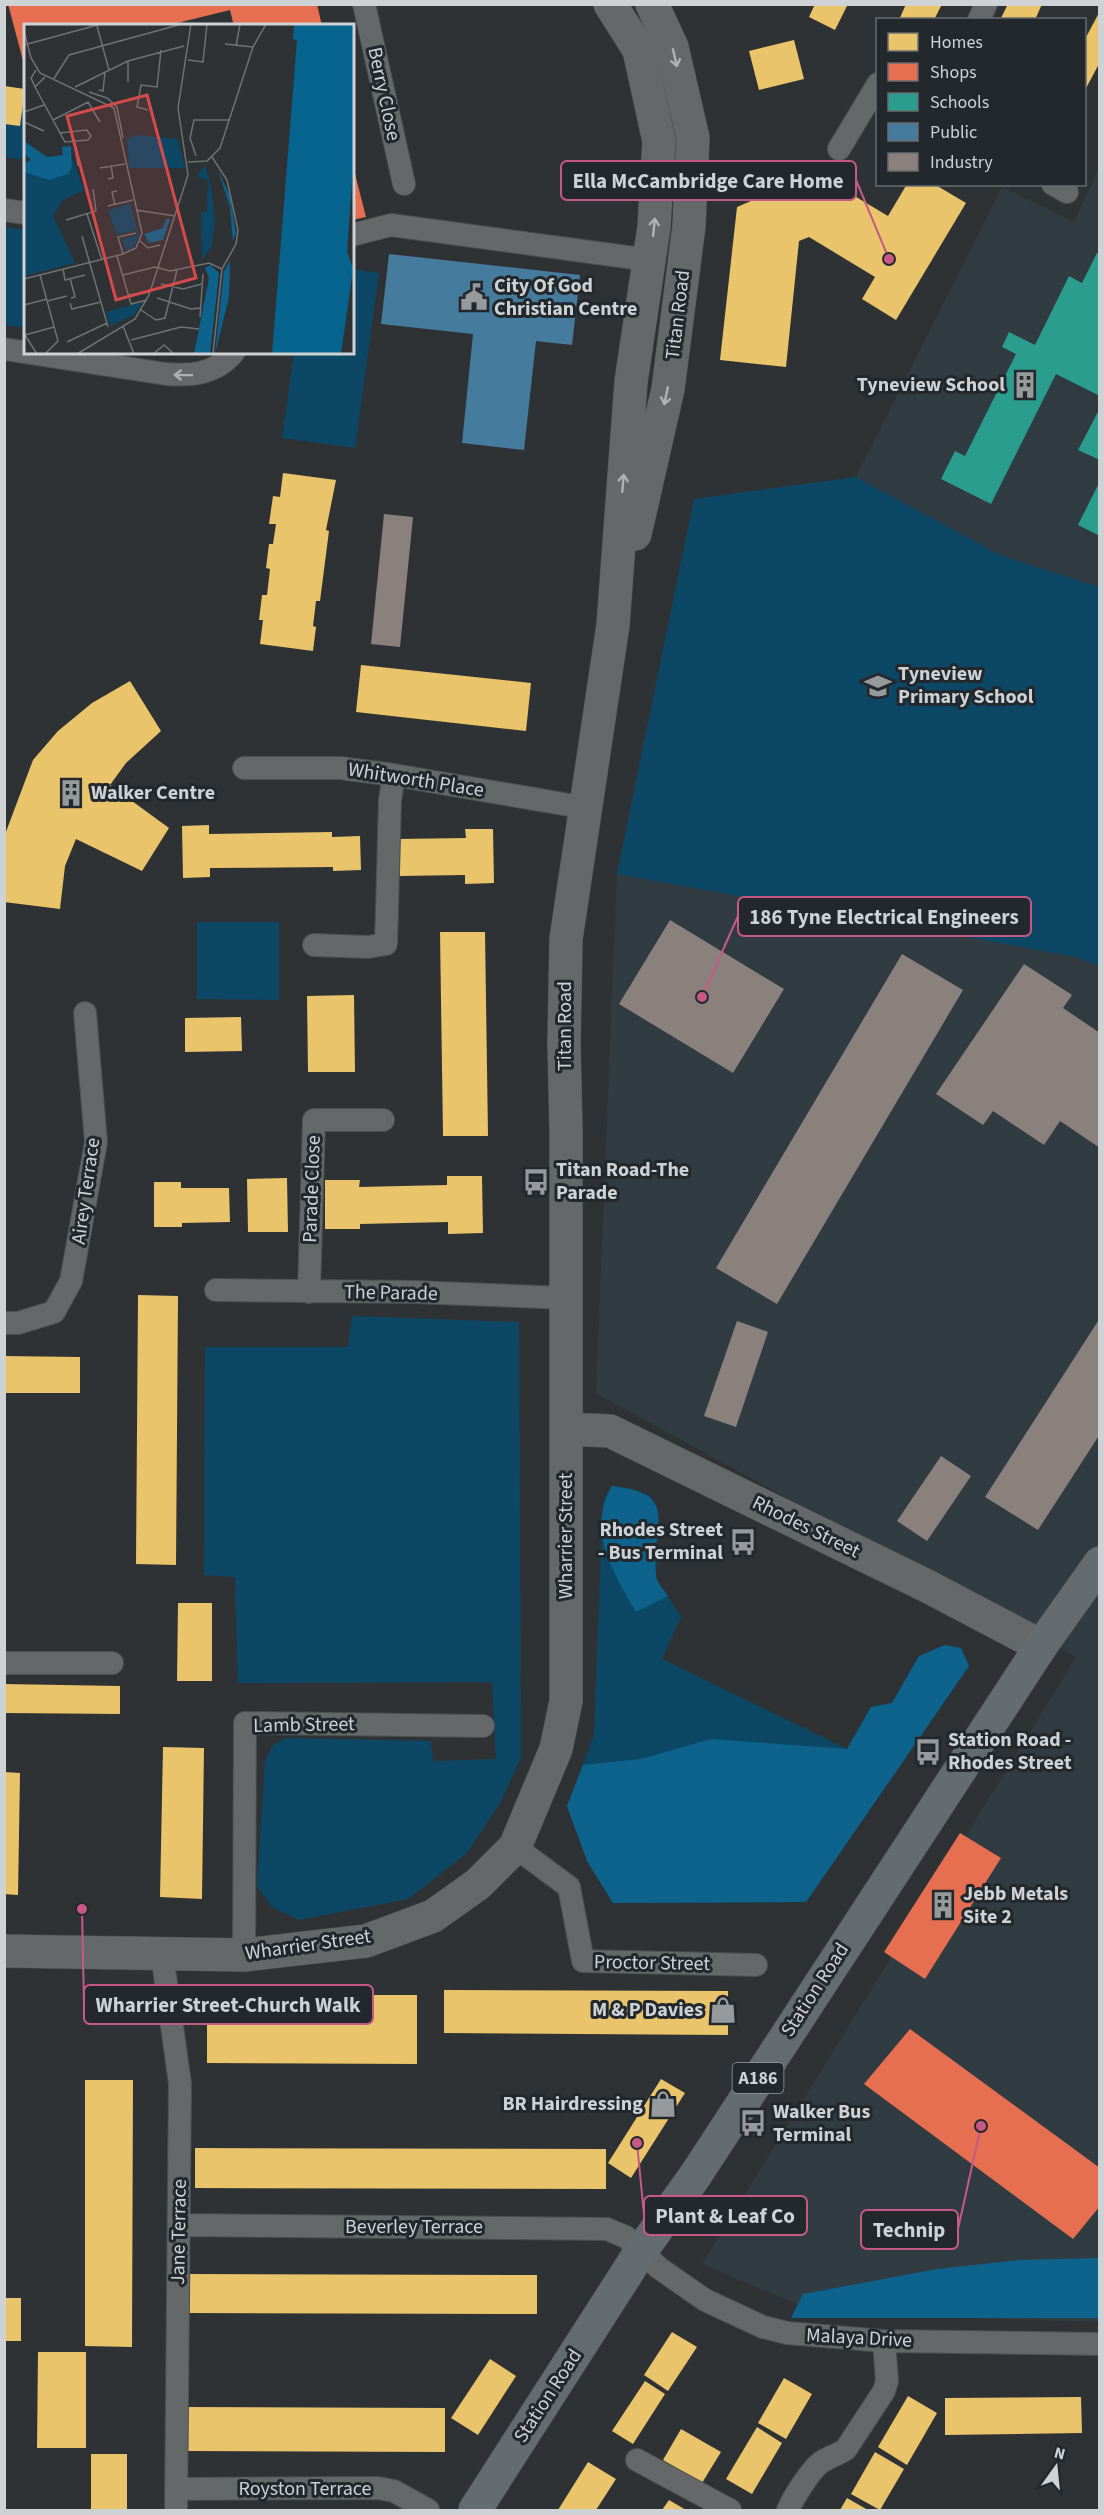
<svg xmlns="http://www.w3.org/2000/svg" width="1104" height="2515" viewBox="0 0 1104 2515" font-family="'Source Sans 3',sans-serif">
<rect width="100%" height="100%" fill="#2f3234"/>
<path fill="#313b42" d="M1099 168V2322L817 2313 702 2264 1076 1657 596 1393 617 874 694 499 856 477 1002 187 1074 222Z"/>
<path fill="#0c4865" d="M25 79V160L5 157 4 124 20 126Z
M5 227 25 230V328L5 325Z
M353 269 379 273 355 448 282 438 294 353 352 352Z
M856 477 1000 555 1099 587V966L1077 957 617 874 694 499Z
M197 922H279V1000L197 999Z
M352 1316 519 1322 521 1758 500 1803 467 1853 408 1899 299 1920 272 1907 257 1886 265 1761 273 1745 287 1738 431 1741 433 1761 496 1759 492 1682 238 1683 235 1577 204 1575 205 1347H348Z
M612 1486 633 1489 650 1496 658 1510 656 1578 681 1617 662 1659 847 1749 871 1707 893 1703C910 1672 919 1640 961 1648L969 1666 806 1902 613 1903 587 1861 567 1806 594 1735 603 1502Z"/>
<path fill="#0d638c" d="M612 1486C683 1494 650 1526 656 1576 657 1583 664 1590 668 1596L636 1612C613 1572 586 1531 612 1486Z
M945 1645 961 1648 969 1666 806 1902 613 1903 587 1861 567 1806 583 1765 641 1759 711 1739 847 1749 871 1707 892 1703 919 1656Z
M1099 2258V2318H791L803 2294 937 2269 1020 2260Z"/>
<path fill="#e9c46a" d="M815 4H848L835 30 809 17Z
M906 4H942L934 20H899Z
M1008 4H1042L1035 20H1000Z
M1100 11V62L1084 92V41Z
M794 40 804 79 759 90 749 51Z
M4 86 25 89 20 126 4 124Z
M788 170 793 183 816 173 888 216 907 184H934L966 203 896 320 862 299 875 277 809 237 799 241 786 367 720 360 737 207 758 198 752 185Z
M283 473 336 480 326 530 329 531 320 601H316L313 626 316 627 313 651 260 644 263 620H259L262 595H267L270 569 266 568 269 544H273L276 524H269L273 496 280 497Z
M361 665 531 683 526 731 356 712Z
M130 681 161 731 126 763 110 785 169 828 142 871 76 839 65 866 60 909 4 902V837L33 760 58 731 92 703Z
M209 825V834L332 832V837L360 836 361 870 333 871V867L210 868V877L183 878 182 826Z
M465 829H493L494 883 465 884V875L399 876 398 839 466 838Z
M440 932H485L488 1136H443Z
M354 995 355 1072H308L307 996Z
M241 1017 242 1051 185 1052V1018Z
M447 1176H482L483 1233 448 1234V1222L360 1224V1229H325V1180H360L359 1187 447 1185Z
M287 1178 288 1232H248L247 1179Z
M154 1182H181V1188H229L230 1222 182 1223V1227H154Z
M138 1295 178 1296 176 1565 136 1564Z
M4 1356 80 1357V1393H4Z
M178 1603H212V1681H177Z
M4 1684 120 1686V1714L4 1713Z
M163 1747 204 1748 202 1899 160 1897Z
M4 1772 20 1773 18 1895 4 1894Z
M444 1990 728 1991V2035L444 2033Z
M207 1995H417V2064L207 2063Z
M661 2079 685 2093 631 2178 608 2163Z
M85 2080H133L132 2347 85 2346Z
M195 2148 606 2149V2189L195 2188Z
M189 2274 537 2275V2314L189 2313Z
M4 2298H21V2341H4Z
M672 2332 697 2347 668 2391 644 2375Z
M38 2352H86V2448H37Z
M490 2359 516 2376 478 2435 451 2418Z
M784 2378 812 2394 786 2439 758 2423Z
M645 2381 665 2394 633 2444 612 2431Z
M908 2396 937 2413 907 2465 878 2447Z
M1081 2397 1082 2433 945 2435V2398Z
M185 2407 445 2408V2452L185 2451Z
M757 2427 782 2443 752 2494 726 2479Z
M681 2429 721 2452 702 2483 663 2460Z
M875 2452 904 2469 880 2510 851 2494Z
M91 2454H127V2510H91Z
M588 2462 616 2479 596 2510H558Z
M847 2498 868 2510H840Z
M669 2500 686 2510H662Z"/>
<path fill="#e76f51" d="M8 4H317L322 26H234L230 10 165 26H26L25 68Z
M352 162 366 217 352 220Z
M960 1833 1001 1858 925 1979 884 1952Z
M910 2029 1100 2168V2206L1073 2239 864 2084Z"/>
<path fill="#2a9d8f" d="M1097 253 1100 254V396L1056 374 991 504 941 479 955 451 965 456 1016 354 1002 347 1009 332 1035 345 1069 276 1082 283Z
M1100 408V460L1078 450Z
M1100 481V536L1078 525Z"/>
<path fill="#457b9d" d="M389 254 580 275 572 345 536 341 524 450 462 443 473 334 381 324Z"/>
<path fill="#8a817c" d="M384 514 413 517 400 647 371 644Z
M670 920 784 989 733 1073 619 1004Z
M902 954 963 990 777 1304 716 1268Z
M1024 964 1072 995 1063 1008 1100 1033V1148L1060 1121 1044 1145 993 1111 983 1125 936 1094Z
M1100 1318V1434L1038 1530 985 1497Z
M737 1321 768 1332 736 1427 704 1416Z
M941 1456 971 1476 927 1541 897 1521Z"/>
<g fill="none" stroke-linecap="round" stroke-linejoin="round">
<defs>
<path id="street" d="M364 4 404 184
M979 20 986 4
M839 149 878 84
M1053 184 1067 192
M4 210 26 213
M352 235 391 225 649 260
M4 349 166 374C192 376 216 374 234 352
M244 768H340L394 775 587 808
M314 945 368 947 386 944 390 800 394 775
M216 1290 414 1292 566 1298
M309 1292 314 1120H383
M4 1323H18L54 1312 71 1281 96 1142 85 1013
M4 1663H112
M515 1847 569 1887 583 1961 756 1965
M162 1954 180 2084 176 2510
M244 1955 245 1723 483 1726
M180 2225 607 2229 626 2237 659 2268 705 2300 763 2327 787 2333 884 2341 1100 2344
M637 2460 730 2510
M176 2489 378 2488 394 2491 428 2510
M788 2510C793 2498 810 2471 820 2463 828 2457 838 2455 846 2449L884 2391 887 2381 884 2341"/>
<path id="secondary" d="M635 534 668 389 689 226 693 138 672 47 652 4
M566 1429 610 1431 927 1586 1041 1646
M4 1951 244 1955 366 1941 433 1916 478 1884 515 1847 556 1749 566 1701V1131L564 1043 566 939 613 625 631 382 654 227 659 141 639 50 610 4"/>
<path id="primary" d="M475 2510 641 2251 695 2176 1041 1646 1100 1563"/>
</defs>
<use href="#street" stroke="#4c4f50" stroke-width="24"/>
<use href="#secondary" stroke="#4c4f50" stroke-width="34"/>
<use href="#primary" stroke="#4c4f50" stroke-width="34"/>
<use href="#street" stroke="#656869" stroke-width="22"/>
<use href="#secondary" stroke="#656869" stroke-width="33"/>
<use href="#primary" stroke="#656c70" stroke-width="33"/>
</g>
<defs><path id="oneway-shaft" d="M-6 0H5M1.5-3L5.5 0L1.5 3" fill="none" stroke-width="1.6" stroke-linecap="round" stroke-linejoin="round" transform="scale(1.5)"/></defs>
<g stroke="#afb2b5">
<use href="#oneway-shaft" transform="translate(675 58) rotate(77)"/>
<use href="#oneway-shaft" transform="translate(654 227) rotate(-84)"/>
<use href="#oneway-shaft" transform="translate(183 375) rotate(-179)"/>
<use href="#oneway-shaft" transform="translate(666 396) rotate(102)"/>
<use href="#oneway-shaft" transform="translate(623 483) rotate(-85)"/>
</g>
<defs>
<symbol id="civic-bare" viewBox="-9 -9 18 18"><path d="M-.6-6.5H3V-4.5H.6V-3L4-1V1h2V6H-6V1h2V-1L-.6-3ZM-1.2 2.5V6h2.4V2.5Z" fill="#979a9d" stroke="#23282c" stroke-width="2.5" paint-order="stroke"/></symbol>
<symbol id="building-bare" viewBox="-9 -9 18 18"><path d="M-4-6H4V6H1V3H-1V6H-4ZM-2.5-4.3h1.7v1.8h-1.7ZM.8-4.3h1.7v1.8H.8ZM-2.5-1h1.7V.8h-1.7ZM.8-1h1.7V.8H.8Z" fill="#979a9d" stroke="#23282c" stroke-width="2.5" paint-order="stroke"/></symbol>
<symbol id="school-bare" viewBox="-9 -9 18 18"><path d="M0-5L7-2L0 1L-7-2ZM-4 1L0 2.5L4 1V4Q0 6-4 4Z" fill="#979a9d" stroke="#23282c" stroke-width="2.5" paint-order="stroke"/></symbol>
<symbol id="bus-bare" viewBox="-9 -9 18 18"><path d="M-5-6H5V4H4V6H2V4H-2V6H-4V4H-5ZM-3.5-4V0h7V-4ZM-3.5 1.2v1.5H-2V1.2ZM2 1.2v1.5H3.5V1.2Z" fill="#979a9d" stroke="#23282c" stroke-width="2.5" paint-order="stroke"/></symbol>
<symbol id="shop-bare" viewBox="-9 -9 18 18"><path d="M-5-2.5h2.3a2.7 3.5 0 0 1 5.4 0H5L5.5 6h-11ZM-1.5-2.5h3a1.5 2.3 0 0 0-3 0Z" fill="#979a9d" stroke="#23282c" stroke-width="2.5" paint-order="stroke"/></symbol>
</defs>
<g fill-rule="evenodd">
<use href="#civic-bare" x="455" y="278" width="38" height="38"/>
<use href="#building-bare" x="1006" y="366" width="38" height="38"/>
<use href="#school-bare" x="859" y="667" width="38" height="38"/>
<use href="#building-bare" x="52" y="774" width="38" height="38"/>
<use href="#bus-bare" x="517" y="1163" width="38" height="38"/>
<use href="#bus-bare" x="724" y="1523" width="38" height="38"/>
<use href="#bus-bare" x="909" y="1733" width="38" height="38"/>
<use href="#building-bare" x="924" y="1886" width="38" height="38"/>
<use href="#shop-bare" x="704" y="1991" width="38" height="38"/>
<use href="#shop-bare" x="644" y="2085" width="38" height="38"/>
<use href="#bus-bare" x="734" y="2104" width="38" height="38"/>
</g>
<g text-anchor="middle" dominant-baseline="central" stroke-width="6" stroke-linejoin="round" paint-order="stroke">
<rect fill="#23282c" stroke="#9b9fa2" stroke-width="1.5" x="732.5" y="2063" width="51" height="30" rx="4.5"/>
<g font-size="18" font-weight="bold" fill="#cfd2d5">
<text x="758" y="2078">A186</text>
</g>
<g font-size="20" fill="#cfd2d5" stroke="#23282c">
<text transform="translate(384 94) rotate(78)">Berry Close</text>
<text transform="translate(678 315) rotate(-83)">Titan Road</text>
<text transform="translate(416 780) rotate(9)">Whitworth Place</text>
<text transform="translate(565 1026) rotate(-90)">Titan Road</text>
<text transform="translate(312 1189) rotate(-88)">Parade Close</text>
<text transform="translate(86 1191) rotate(-82)">Airey Terrace</text>
<text transform="translate(391 1293) rotate(1)">The Parade</text>
<text transform="translate(806 1527) rotate(26)">Rhodes Street</text>
<text transform="translate(566 1536) rotate(-90)">Wharrier Street</text>
<text transform="translate(304 1725) rotate(-1)">Lamb Street</text>
<text transform="translate(308 1945) rotate(-8)">Wharrier Street</text>
<text transform="translate(652 1963) rotate(1)">Proctor Street</text>
<text transform="translate(815 1990) rotate(-57)">Station Road</text>
<text x="414" y="2227">Beverley Terrace</text>
<text transform="translate(179 2232) rotate(-89)">Jane Terrace</text>
<text transform="translate(859 2338) rotate(3)">Malaya Drive</text>
<text transform="translate(548 2396) rotate(-57)">Station Road</text>
<text x="305" y="2489">Royston Terrace</text>
</g>
<g font-size="20" font-weight="bold" fill="#cfd2d5" stroke="#23282c" text-anchor="start">
<text x="494" y="286">City Of God<tspan x="494" dy="23">Christian Centre</tspan></text>
<text x="1005" y="385" text-anchor="end">Tyneview School</text>
<text x="898" y="674">Tyneview<tspan x="898" dy="23">Primary School</tspan></text>
<text x="91" y="793">Walker Centre</text>
<text x="556" y="1170">Titan Road-The<tspan x="556" dy="23">Parade</tspan></text>
<text x="723" y="1530" text-anchor="end">Rhodes Street<tspan x="723" dy="23">- Bus Terminal</tspan></text>
<text x="948" y="1740">Station Road -<tspan x="948" dy="23">Rhodes Street</tspan></text>
<text x="963" y="1894">Jebb Metals<tspan x="963" dy="23">Site 2</tspan></text>
<text x="703" y="2010" text-anchor="end">M &amp; P Davies</text>
<text x="643" y="2104" text-anchor="end">BR Hairdressing</text>
<text x="773" y="2112">Walker Bus<tspan x="773" dy="23">Terminal</tspan></text>
</g>
</g>
<g transform="translate(24 24)">
<rect width="330" height="330" fill="#2f3234"/>
<path d="M114 111 154 115 161 144H105L103 115ZM49 136 60 166 39 176 29 192 51 239 0 252V143L17 137ZM181 141 187 162 191 195 188 221 178 236 177 188H183L184 157 173 152ZM106 179 115 211 110 223 102 227 97 215 113 211 112 206 93 211 84 187ZM119 278 110 291 86 302 82 288Z" fill="#0c4865"/>
<path d="M0 117 23 133 39 131 38 123 47 122 48 143 44 150 25 156 0 148V139L7 136 0 129ZM194 146 206 172 212 209 209 217 206 183ZM142 195H146L139 216 125 219 120 210 139 204ZM206 237 205 273 191 330 200 247ZM186 241 195 249 186 330H170L185 254 181 244Z" fill="#0d638c"/>
<path d="M270 0H330V132L323 227 329 245 317 330H248L273 16 269 15Z" fill="#06648f"/>
<path fill="none" stroke="#6f7274" stroke-width="1.5" d="M73 2 85 46M0 7 7 34 16 49 90 84 118 209 112 224 99 230 0 255M201 20 229 23M0 21 77 0M212 22 216 0M164 36 179 38 183 0M21 53 11 63 41 118 64 116 67 112 63 106 36 109M29 56 45 31 158 0M104 58V37M11 63 7 54 12 46M51 63 104 37 160 22M75 66 79 67 81 48M65 68 83 74 93 83 99 114M124 86 113 83 117 61 133 63 137 26M0 88 20 81M29 96 64 78 76 98M0 98 20 107M50 118 54 142M172 132 166 114 170 96H205M188 133 203 156 214 206 212 220 198 245 189 330M164 138 183 137 196 124 229 23 242 0M76 144 101 140M84 155 89 154 87 141M330 172V211M91 181 88 168 93 167M84 182 109 176M112 186 151 192M63 190 78 236M42 196 72 187 69 165M58 212 84 303M116 217 124 224 136 221M99 230 94 213 112 209M93 232 107 280 123 276M39 245 41 256 61 251M16 251 34 317 21 330M99 251 131 243 146 247 185 239 198 245M46 254 51 273 47 274M137 260 159 265 178 260M104 271 126 268M133 274 167 285 176 284M23 277 43 272M46 279 48 285 77 278M0 281 23 275M117 286 132 296M176 293 179 250M132 296 141 294 153 246M99 302 110 330M1 311 30 303M1 311 13 330M107 316 157 303 175 305M43 318 83 299M53 330 111 295 125 271 164 151 154 84 167 0M129 330 140 321 150 330"/>
<path fill="#d54a4b" fill-opacity="0.15" stroke="#d54a4b" stroke-width="3" d="M123 71 172 254 92 276 43 92Z"/>
<rect width="330" height="330" fill="none" stroke="#cfd2d5" stroke-width="3"/>
</g>
<path fill="none" stroke="#c75986" stroke-width="2" d="M889 259L856 180M702 997L738 916M82 1909L84 2004M637 2143L644 2215M981 2126L958 2229"/>
<g fill="#c75986" stroke="#23282c" stroke-width="2">
<circle cx="889" cy="259" r="6"/>
<circle cx="702" cy="997" r="6"/>
<circle cx="82" cy="1909" r="6"/>
<circle cx="637" cy="2143" r="6"/>
<circle cx="981" cy="2126" r="6"/>
</g>
<g fill="#23282c" stroke="#c75986" stroke-width="2">
<rect x="561" y="161" width="295" height="39" rx="6"/>
<rect x="738" y="897" width="293" height="39" rx="6"/>
<rect x="84" y="1985" width="289" height="39" rx="6"/>
<rect x="644" y="2196" width="163" height="39" rx="6"/>
<rect x="861" y="2210" width="97" height="39" rx="6"/>
</g>
<g font-size="21" text-anchor="middle" font-weight="bold" fill="#cfd2d5">
<text x="708" y="188">Ella McCambridge Care Home</text>
<text x="884" y="924">186 Tyne Electrical Engineers</text>
<text x="228" y="2012">Wharrier Street-Church Walk</text>
<text x="725" y="2223">Plant &amp; Leaf Co</text>
<text x="909" y="2237">Technip</text>
</g>
<rect width="1104" height="2515" fill="none" stroke="#cfd2d5" stroke-width="12"/>
<rect x="876" y="18" width="210" height="168" fill="#23282c" stroke="#686c70" stroke-width="1.5"/>
<rect x="888" y="33" width="30" height="18" fill="#e9c46a" stroke="#686c70" stroke-width="1.5"/>
<text x="930" y="48" font-size="18" fill="#cfd2d5">Homes</text>
<rect x="888" y="63" width="30" height="18" fill="#e76f51" stroke="#686c70" stroke-width="1.5"/>
<text x="930" y="78" font-size="18" fill="#cfd2d5">Shops</text>
<rect x="888" y="93" width="30" height="18" fill="#2a9d8f" stroke="#686c70" stroke-width="1.5"/>
<text x="930" y="108" font-size="18" fill="#cfd2d5">Schools</text>
<rect x="888" y="123" width="30" height="18" fill="#457b9d" stroke="#686c70" stroke-width="1.5"/>
<text x="930" y="138" font-size="18" fill="#cfd2d5">Public</text>
<rect x="888" y="153" width="30" height="18" fill="#8a817c" stroke="#686c70" stroke-width="1.5"/>
<text x="930" y="168" font-size="18" fill="#cfd2d5">Industry</text>
<g transform="translate(1056 2467) rotate(15)" stroke="#23282c" stroke-width="4.5" paint-order="stroke">
<path d="M0-4.5L10 22L0 15L-10 22Z" fill="#cfd2d5"/>
<text y="-9" font-size="16" font-weight="bold" text-anchor="middle" fill="#cfd2d5">N</text>
</g>
</svg>
